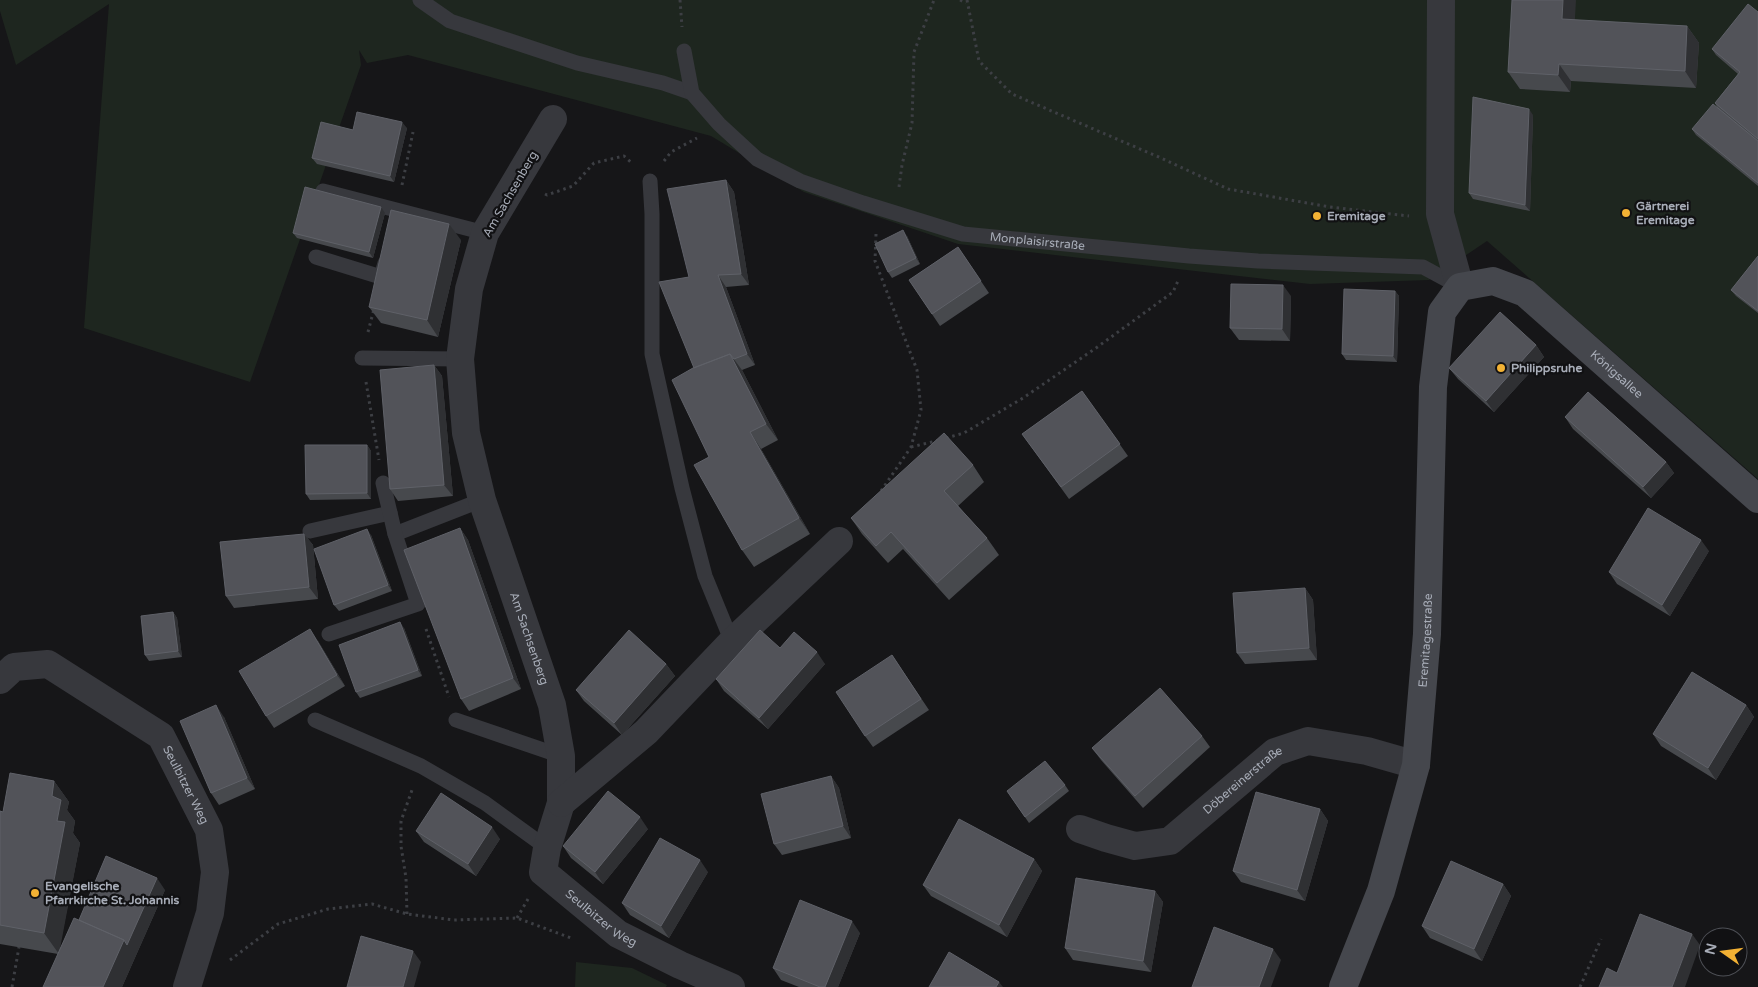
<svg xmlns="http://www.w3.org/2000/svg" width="1758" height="987" viewBox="0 0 1758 987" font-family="'Varela Round',sans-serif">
<rect width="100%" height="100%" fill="#161618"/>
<path fill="#1e261f" d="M0 0H1758V479L1487 241 1429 280 1310 284 958 244 804 192 711 136 408 55 367 63 359 50 361 65 250 382 84 328 109 4 16 65 0 11Z
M576 962 632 968 667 985 666 987H575Z"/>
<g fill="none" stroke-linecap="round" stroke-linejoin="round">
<path stroke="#3d3f44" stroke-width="3" stroke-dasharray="2.5 4" stroke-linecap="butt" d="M680 0 682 27
M960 0 966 3
M967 0 979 61 1012 94 1161 158 1228 189 1330 207 1409 216
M664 161 671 152 697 138
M402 185 413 132
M899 187 902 165 912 123 914 52 934 0
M545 194 547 195 573 186 594 163 624 156 633 164
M876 234 875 261 917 370 921 410 911 447 881 491
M368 332 374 309
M366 382 379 460
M946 438 964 433 1023 398 1096 348 1173 292 1178 281
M911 447 940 440
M426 629 449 697
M407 914 406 878 401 846V821L412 790
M517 918 528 899
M230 960 278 924 328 909 372 904 407 914 454 920 517 918 571 938
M12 987 19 947
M1580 987 1601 939"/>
<g stroke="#37383d" stroke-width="15">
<path d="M420 0 450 21 577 63 663 83 692 93"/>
<path id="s1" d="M684 51 692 93 719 124 757 159 800 181 863 203 963 234 1189 256 1258 261 1423 267 1460 287"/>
<path d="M650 181 652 214V354L682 488 705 576 732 642"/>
<path d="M323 191 485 233"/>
<path d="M316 257 381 277 385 263"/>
<path d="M362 358 460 359"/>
<path d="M310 531 390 513"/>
<path d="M395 534 482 500"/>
<path d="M329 634 418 604 395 534 383 483"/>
<path d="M315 720 421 766 485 803 547 848"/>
<path d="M456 720 561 756"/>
</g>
<g stroke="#37383d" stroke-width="28">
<path d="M1441 0 1440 214 1460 287"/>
<path id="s2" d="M553 119 485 233 469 289 460 359 466 433 482 500 552 705 561 756V803L547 848 543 872 618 934 680 965 731 987"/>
<path id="s3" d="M0 680 14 667 48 664 161 736 209 830 215 872 210 913 187 987"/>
<path d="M561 803 646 732 732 642 839 541"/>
<path id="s4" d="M1080 829 1106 838 1135 846 1170 841 1275 752 1308 741 1367 751 1416 765"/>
</g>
<path stroke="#45474d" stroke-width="28" id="s5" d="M1343 987 1381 891 1416 765 1427 634 1433 387 1442 312 1460 287 1493 281 1525 293 1758 499"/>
</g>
<path fill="#47494d" d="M1758 12V186L1696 135 1692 129 1718 109 1715 103 1738 74 1716 55 1712 49Z
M1575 20 1687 26 1699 43 1696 88 1571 81 1570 92 1520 89 1508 72Z
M1533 115 1530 211 1473 199 1469 193Z
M407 128 394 182 317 164 312 158 353 130Z
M726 180 734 192 749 285 726 287 755 365 742 370 778 440 761 449 810 534 754 567 742 550 709 457 694 368 689 277Z
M385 213 373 258 297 238 293 233Z
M907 236 920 264 892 278 888 272Z
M461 240 438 337 381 323 369 307Z
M958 247 989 293 940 326 909 280Z
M1758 256V313L1736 296 1731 290Z
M1395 291 1399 296 1397 362 1346 360 1342 354Z
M1291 296 1290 341 1239 340 1230 328Z
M1536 345 1544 357 1494 412 1458 379 1449 368Z
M434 365 442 376 453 496 398 501 390 489Z
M1082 391 1128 456 1069 499 1022 434Z
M1565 417 1666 462 1674 473 1651 498 1573 429Z
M367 445 371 451V499L310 500 306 494Z
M973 465 984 482 958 506 987 538 999 555 949 600 903 549 888 563 862 534 851 518Z
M460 528 468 540 521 689 469 711 461 699Z
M304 534 313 545 318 599 234 608 226 596Z
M371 535 392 591 339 611 334 605Z
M1709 551 1670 616 1617 584 1609 572Z
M1305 588 1313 600 1317 660 1245 664 1237 653Z
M173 612 177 618 182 657 149 661 145 655Z
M404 628 422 676 360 698 356 692Z
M318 641 345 686 274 728 266 716Z
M780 648 825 664 768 729 724 691 716 679Z
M892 655 929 710 873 747 865 736Z
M666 664 675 676 622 735 584 701 576 690Z
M1746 705 1754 717 1716 780 1661 746 1653 734Z
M224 717 255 789 219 805 211 793Z
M1202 736 1210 747 1143 808 1101 760 1092 748Z
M831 776 839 788 851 838 782 855 774 844Z
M54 781 69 802 67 810 75 821 73 833 80 843 59 950 79 920 165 890 122 987 58 954 0 944V811L3 812Z
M1065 785 1069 791 1029 823 1007 791Z
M1320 809 1328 821 1305 901 1241 882 1233 871Z
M648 829 603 884 571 858 563 846Z
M416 831 500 839 476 876 424 842Z
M1034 859 1042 871 1007 937 931 896 923 885Z
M708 872 669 938 630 915 622 903Z
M1503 884 1511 896 1482 961 1430 938 1422 926Z
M1155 891 1163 902 1151 972 1073 960 1065 948Z
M860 933 838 987H799L781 980 773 968Z"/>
<path fill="#2f3033" d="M1563 0H1576L1574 35 1562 19Z
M1687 26 1699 43 1696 88 1685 71Z
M1559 64 1571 81 1570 92 1558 75Z
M1529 109 1533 115 1530 211 1525 205Z
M402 122 407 128 394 182 390 176Z
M726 180 734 192 749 285 741 274Z
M381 207 385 213 373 258 369 252Z
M449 224 461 240 438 337 427 320Z
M903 230 907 236 920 264 916 258Z
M718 275 726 287 755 365 747 354Z
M1283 285 1291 296 1290 341 1282 329Z
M1395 291 1399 296 1397 362 1393 356Z
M1536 345 1544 357 1494 412 1486 401Z
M730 354 742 370 778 440 766 424Z
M434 365 442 376 453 496 444 485Z
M750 432 761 449 810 534 799 518Z
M367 445 371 451V499L367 493Z
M1666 462 1674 473 1651 498 1643 487Z
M460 528 468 540 521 689 513 678Z
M367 529 371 535 392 591 388 585Z
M304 534 313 545 318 599 309 587Z
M1701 540 1709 551 1670 616 1662 605Z
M1305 588 1313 600 1317 660 1309 648Z
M173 612 177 618 182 657 178 651Z
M400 622 404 628 422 676 418 670Z
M310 629 318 641 345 686 337 675Z
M817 652 825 664 768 729 759 718Z
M666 664 675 676 622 735 614 723Z
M216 705 224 717 255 789 247 778Z
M1746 705 1754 717 1716 780 1708 768Z
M831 776 839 788 851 838 843 826Z
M54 781 69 802 67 810 75 821 73 833 80 843 59 954 44 933 57 821 52 796Z
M1320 809 1328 821 1305 901 1297 890Z
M640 817 648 829 603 884 595 872Z
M492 827 500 839 476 876 468 864Z
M1034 859 1042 871 1007 937 999 925Z
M700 860 708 872 669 938 661 926Z
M157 878 165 890 122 987H103L124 940Z
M1503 884 1511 896 1482 961 1474 949Z
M1155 891 1163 902 1151 972 1143 961Z
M852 921 860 933 838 987H825Z
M1692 934 1700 945 1685 987H1672Z
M1273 949 1281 960 1271 987H1259Z
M413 951 421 962 414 987H403Z
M999 982 1003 987H996Z"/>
<path fill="#525359" stroke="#5f6168" d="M1512 0H1563L1562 19 1687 26 1685 71 1559 64 1558 75 1508 72Z
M1748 4 1758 12V139L1715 103 1740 72 1712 49Z
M1473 97 1529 109 1525 205 1469 193Z
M1713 104 1758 141V183L1692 129Z
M357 112 402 122 390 176 312 158 321 122 353 130Z
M726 180 741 274 718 275 747 354 734 359 730 354 694 368 659 282 689 277 667 189Z
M305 187 381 207 369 252 293 233Z
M391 210 449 224 427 320 369 307Z
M903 230 916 258 888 272 875 244Z
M958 247 981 281 932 314 909 280Z
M1758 256V311L1731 290Z
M1231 284 1283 285 1282 329 1230 328Z
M1344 289 1395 291 1393 356 1342 354Z
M1500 312 1536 345 1486 401 1449 368Z
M730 354 766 424 750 432 799 518 742 550 694 465 709 457 672 380 693 368Z
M434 365 444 485 390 489 380 370Z
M1082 391 1120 444 1061 487 1022 434Z
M1588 392 1666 462 1643 487 1565 417Z
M944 433 973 465 944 491 987 538 937 583 891 532 876 546 851 518Z
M305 445H367V493L306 494Z
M1648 508 1701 540 1662 605 1609 572Z
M460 528 513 678 461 699 404 550Z
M367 529 388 585 334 605 314 549Z
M304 534 309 587 226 596 220 542Z
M1305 588 1309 648 1237 653 1233 593Z
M173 612 178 651 145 655 141 616Z
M400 622 418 670 356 692 339 645Z
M310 629 337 675 266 716 239 671Z
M629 630 666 664 614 723 576 690Z
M760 630 780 648 794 632 817 652 759 718 716 679Z
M892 655 921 699 865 736 836 692Z
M1692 672 1746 705 1708 768 1653 734Z
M1160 688 1202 736 1135 796 1092 748Z
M216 705 247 778 211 793 180 721Z
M1045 761 1065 785 1025 817 1007 791Z
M10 773 54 781 52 796 61 800 57 821 65 822 44 933 0 925V811L3 812Z
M831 776 843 826 774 844 761 794Z
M608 791 640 817 595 872 563 846Z
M1256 792 1320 809 1297 890 1233 871Z
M441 793 492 827 468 864 416 831Z
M959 819 1034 859 999 925 923 885Z
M660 838 700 860 661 926 622 903Z
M106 856 157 878 127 945 124 940 79 920Z
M1451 861 1503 884 1474 949 1422 926Z
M1076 878 1155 891 1143 961 1065 948Z
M800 900 852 921 825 987H820L773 968Z
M1640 914 1692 934 1672 987H1599L1607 968 1617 973Z
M74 918 124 940 103 987H43Z
M1214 927 1273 949 1259 987H1192Z
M361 936 413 951 403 987H347Z
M949 952 999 982 996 987H929Z"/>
<g fill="#f2b134" stroke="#111113" stroke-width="2">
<circle cx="1626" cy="213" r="5"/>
<circle cx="1317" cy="216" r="5"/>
<circle cx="1501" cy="368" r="5"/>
<circle cx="35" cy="893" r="5"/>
</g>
<g text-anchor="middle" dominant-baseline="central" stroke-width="4.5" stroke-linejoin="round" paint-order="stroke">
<g font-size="12" fill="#a8adb8" stroke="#111113">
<text transform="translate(510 194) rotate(-60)">Am Sachsenberg</text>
<text stroke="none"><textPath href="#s1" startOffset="430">Monplaisirstraße</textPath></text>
<text stroke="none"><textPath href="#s5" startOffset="909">Königsallee</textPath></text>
<text stroke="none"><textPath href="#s2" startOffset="551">Am Sachsenberg</textPath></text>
<text stroke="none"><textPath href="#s5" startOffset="359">Eremitagestraße</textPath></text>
<text stroke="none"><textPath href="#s4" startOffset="188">Döbereinerstraße</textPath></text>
<text stroke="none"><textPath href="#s3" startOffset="242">Seulbitzer Weg</textPath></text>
<text stroke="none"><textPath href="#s2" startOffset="866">Seulbitzer Weg</textPath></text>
</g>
<g font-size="12" font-weight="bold" fill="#a8adb8" stroke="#111113" text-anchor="start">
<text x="1636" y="206">Gärtnerei<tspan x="1636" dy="14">Eremitage</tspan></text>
<text x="1327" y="216">Eremitage</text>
<text x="1511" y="368">Philippsruhe</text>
<text x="45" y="886">Evangelische<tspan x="45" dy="14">Pfarrkirche St. Johannis</tspan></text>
</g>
</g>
<g transform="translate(1723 952) rotate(284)"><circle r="24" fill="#111113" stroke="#4d4f55"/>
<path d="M0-4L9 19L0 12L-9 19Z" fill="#f2b134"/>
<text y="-8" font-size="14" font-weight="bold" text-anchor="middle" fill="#a8adb8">N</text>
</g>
</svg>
